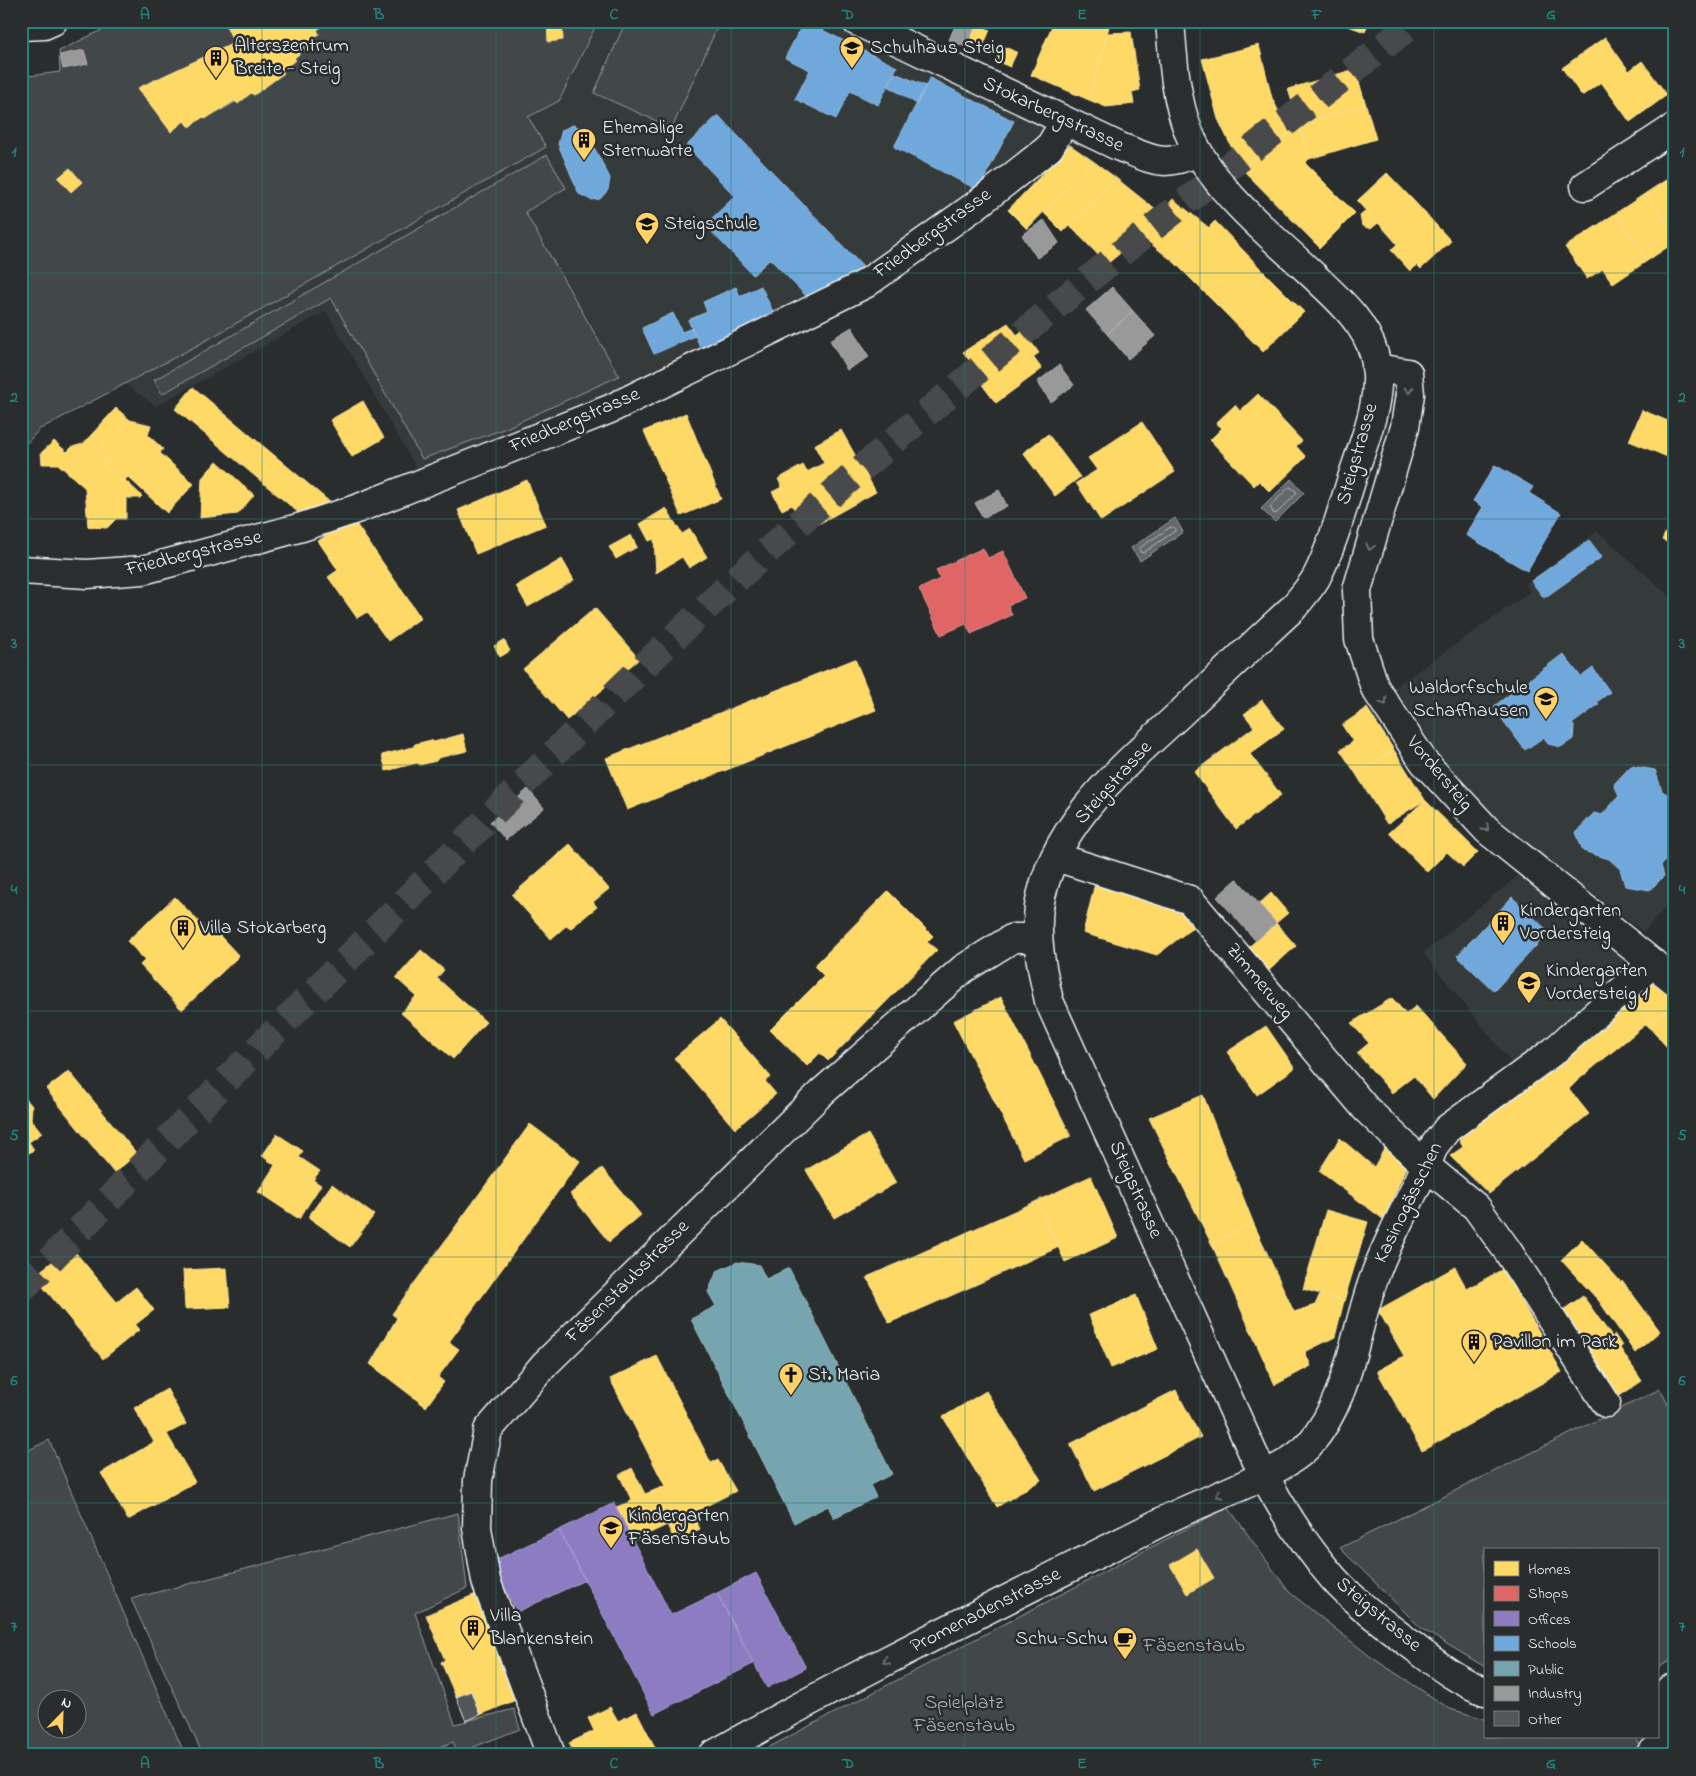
<svg xmlns="http://www.w3.org/2000/svg" width="1696" height="1776" viewBox="0 0 1696 1776" font-family="'Indie Flower',sans-serif">
<rect width="100%" height="100%" fill="#2a2d2e"/>
<filter id="ink" filterUnits="userSpaceOnUse"><feTurbulence type="fractalNoise" baseFrequency=".02" numOctaves="2"/><feDisplacementMap in="SourceGraphic" scale="10" xChannelSelector="R" yChannelSelector="G"/><feConvolveMatrix kernelMatrix="1 2 1 2 8 2 1 2 1" color-interpolation-filters="sRGB"/></filter>
<g filter="url(#ink)">
<path fill="#363a3b" d="M598 21H856L1065 121 865 284 610 409 418 471 326 311 156 406 126 385 546 147 528 117 559 101Z
M1597 531 1675 601V895L1644 932 1498 822 1437 753 1395 687 1530 592 1526 584Z
M1520 874 1641 964 1515 1067 1423 953Z"/>
<path fill="#424648" stroke="#959ca0" fill-rule="evenodd" d="M120 21H224L234 43 138 88 171 131 184 121 189 127 203 117 206 119 219 109 222 110 251 93 254 95 284 73 281 70 295 60 294 58 307 48 305 44 319 34 317 30 330 21H598L559 101 528 117 546 147 198 345 40 429 21 449V77L60 72 59 51Z
M626 21H720L672 128 594 93Z
M547 155 566 188 525 212 619 376 506 428 422 459 331 298 162 394 154 380Z
M1660 1389 1675 1418V1658L1657 1668V1550H1485V1667L1422 1629 1340 1548Z
M49 1440 185 1755H21V1454ZM78 1698V1728H48V1698Z
M1228 1507 1289 1592 1371 1657 1450 1709 1485 1719V1737H1635L1643 1754 754 1755Z
M458 1513 467 1588 415 1613 455 1724 514 1709 520 1729 458 1753 453 1742 419 1755H203L131 1599Z"/>
<path fill="#63686b" stroke="#989fa3" d="M1291 479 1304 493 1275 522 1261 509Z
M1175 518 1183 532 1140 561 1131 548Z"/>
<path fill="#ffd966" stroke="#f8e092" d="M224 21H330L317 30 319 34 305 44 307 48 294 58 296 60 281 70 284 73 254 95 251 93 238 104 235 101 205 119 203 117 189 127 184 121 171 132 138 88 234 43Z
M547 21H562L563 40 548 42Z
M1054 21 1110 23 1089 100 1031 75Z
M1334 21H1369L1365 32Z
M1667 21H1675V32Z
M977 24 990 30 980 53 966 47Z
M1131 32 1140 90 1132 92 1134 104 1106 107 1089 100 1107 33Z
M1605 37 1629 71 1642 61 1667 95 1630 122 1601 82 1582 96 1562 68Z
M1259 45 1272 98 1290 134 1242 169 1218 119 1202 59Z
M1002 46 1017 52 1010 67 996 61Z
M1355 69 1366 105 1299 125 1288 89Z
M1366 105 1376 139 1309 159 1299 125Z
M1299 125 1309 159 1305 163 1355 213 1320 248 1242 169Z
M1070 145 1093 161 1027 229 1008 210Z
M1093 161 1116 178 1063 232 1043 212Z
M70 168 82 182 71 192 58 178Z
M1387 173 1413 200 1383 228 1378 223 1371 229 1362 226 1360 216 1366 211 1357 201Z
M1675 174V236L1646 193Z
M1116 178 1161 214 1141 236 1107 264 1069 225Z
M1646 193 1675 236V242L1647 261 1616 213Z
M1173 199 1208 227 1174 262 1141 236Z
M1413 200 1451 241 1421 269 1417 265 1410 271 1391 250 1397 244 1383 228Z
M1616 213 1647 261 1613 284 1603 269 1587 279 1565 247Z
M1215 221 1265 273 1225 313 1174 262Z
M1265 273 1304 312 1263 352 1225 313Z
M1008 323 1017 335 1023 331 1039 353 1033 357 1042 369 996 403 980 382 983 379 963 352Z
M193 387 331 503 300 514 175 409Z
M1258 394 1302 441 1296 446 1306 457 1270 492 1259 481 1254 486 1210 440 1222 428 1216 423 1235 405 1240 411Z
M363 401 384 438 352 457 330 420Z
M116 408 130 420 151 425 148 435 163 449 160 453 194 484 167 513 128 477 123 482 103 465 109 459 99 450 104 444 92 434Z
M1642 410 1675 424V447L1670 458 1629 441Z
M686 413 721 499 681 516 644 431Z
M1142 422 1175 472 1101 521 1076 483 1097 470 1088 458Z
M841 430 876 492 806 531 792 505 782 510 772 492 782 487 778 479 803 465 807 472 824 463 814 445Z
M92 434 104 444 99 450 109 459 103 465 123 482 125 480 142 496 140 498H126V519H116L107 528 88 527 85 488 58 464H42L41 453 54 441 67 452 72 447 83 444Z
M1048 434 1080 477 1055 496 1023 453Z
M217 461 254 495 238 514 200 518 202 478Z
M527 480 546 525 476 554 458 510Z
M666 508 682 534 690 529 707 557 689 568 682 557 656 573 654 539 649 541 640 524Z
M1675 512V545L1662 540Z
M352 518 421 618 388 641 367 612 357 618 328 577 338 570 318 541Z
M631 535 637 547 616 559 609 547Z
M562 559 574 580 528 607 516 586Z
M595 608 639 659 567 720 523 669Z
M504 640 510 651 500 657 494 646Z
M855 659 876 710 627 810 606 758Z
M1262 700 1284 729 1250 754 1281 795 1236 829 1194 772 1254 727 1244 714Z
M1367 708 1394 750 1356 774 1340 750 1353 742 1342 725Z
M463 734 467 751 438 758 436 761 420 765 417 763 386 771 382 755 413 747 415 744 431 740 434 742Z
M1394 750 1425 800 1387 824 1356 774Z
M1425 800 1478 852 1463 867 1447 852 1427 872 1389 833Z
M570 844 609 889 593 902 597 907 570 929 567 925 551 939 512 895Z
M1096 879 1165 898 1195 926 1157 955 1083 933Z
M888 891 933 936 927 942 937 950 828 1061 820 1053 807 1066 770 1030 824 976 814 966Z
M1271 893 1288 913 1276 923 1259 904Z
M175 897 205 928 209 924 239 956 182 1010 140 965 145 960 127 941Z
M1276 923 1296 946 1264 975 1243 952Z
M421 950 444 970 437 978 486 1022 453 1059 401 1013 416 996 396 978Z
M1656 979 1675 993V1003L1648 1026 1646 1024 1651 1020 1629 997Z
M1001 997 1071 1136 1024 1159 953 1021Z
M1629 997 1651 1020 1577 1081 1558 1057Z
M1392 998 1406 1014 1416 1006 1467 1063 1433 1099 1414 1076 1392 1093 1357 1053 1369 1043 1351 1023Z
M1675 1003V1056L1648 1026Z
M720 1019 771 1077 765 1081 776 1094 735 1129 674 1058Z
M1266 1026 1295 1068 1257 1095 1227 1052Z
M1558 1057 1577 1081 1569 1089 1589 1114 1489 1194 1450 1156 1463 1147 1459 1140Z
M69 1071 137 1154 114 1173 46 1089Z
M21 1093 32 1106 31 1119 42 1133 29 1142 34 1150 21 1158Z
M1203 1095 1253 1222 1212 1245 1149 1118Z
M530 1124 580 1161 449 1342 459 1349 438 1377 444 1382 426 1407 370 1364 397 1318 392 1314Z
M277 1134 303 1151 299 1157 320 1171 313 1180 321 1185 299 1219 258 1192 275 1165 262 1156Z
M868 1134 896 1183 834 1218 806 1170Z
M1340 1138 1374 1167 1388 1142 1408 1164 1383 1219 1319 1171Z
M602 1168 641 1215 609 1242 570 1194Z
M1091 1176 1118 1238 1065 1262 1037 1201Z
M332 1184 374 1215 350 1247 308 1217Z
M1037 1201 1059 1247 973 1286 952 1239Z
M1326 1210 1368 1222 1344 1301 1303 1289Z
M1253 1222 1294 1312 1315 1305 1320 1294 1344 1301 1335 1337 1305 1352 1311 1366 1275 1385 1212 1245Z
M952 1239 973 1286 889 1323 867 1277Z
M1582 1239 1621 1282 1622 1280 1660 1331 1635 1353 1599 1301 1561 1260Z
M71 1247 117 1302 136 1287 154 1310 135 1325 139 1330 103 1359 34 1276Z
M1455 1267 1467 1289 1503 1269 1562 1372 1422 1451 1377 1371 1404 1356 1378 1310Z
M227 1268 230 1307 185 1309 183 1270Z
M1136 1295 1158 1349 1111 1368 1089 1315Z
M1583 1296 1612 1337 1615 1335 1622 1346 1620 1348 1642 1381 1618 1397 1560 1312Z
M657 1356 711 1463 718 1460 736 1491 692 1513 700 1529 675 1541 667 1525 633 1541 616 1507 632 1501 619 1475 632 1468 645 1494 665 1486 610 1379Z
M167 1389 186 1424 167 1434 195 1482 128 1520 101 1473 154 1442 134 1408Z
M1176 1390 1201 1437 1094 1491 1070 1444Z
M986 1391 1041 1480 997 1507 943 1417Z
M1197 1549 1214 1578 1187 1594 1170 1565Z
M476 1594 523 1697 480 1715 471 1691 456 1697 441 1662 445 1660 426 1615Z
M610 1707 618 1721 637 1712 659 1755H575L569 1743 594 1731 588 1718Z"/>
<path fill="#e06666" stroke="#e29092" d="M983 548 988 558 1003 551 1025 598 1008 605 1012 615 971 634 966 624 941 635 919 589 940 579 936 570Z"/>
<path fill="#8e7cc3" stroke="#a99fd3" d="M614 1503 671 1615 717 1593 753 1664 654 1714 559 1530Z
M559 1530 585 1580 517 1612 491 1562Z
M756 1573 806 1668 767 1688 717 1593Z"/>
<path fill="#6fa8dc" stroke="#93bee4" d="M804 21 897 67 878 105 850 91 836 119 795 99 810 70 785 58Z
M895 73 926 86 917 104 888 86Z
M930 78 1014 121 978 190 894 147Z
M718 115 866 270 812 302 770 259 753 275 705 225 735 196 686 146Z
M573 125 585 130 610 178 608 190 600 199 591 200 579 194 558 144 562 130Z
M761 286 775 316 701 349 688 320 707 312 703 302 736 287 740 296Z
M673 313 682 332 692 328 695 336 654 354 642 328Z
M1495 465 1533 487 1529 493 1561 513 1527 571 1466 535 1483 507 1473 501Z
M1589 540 1602 557 1544 598 1531 581Z
M1563 654 1581 677 1593 668 1610 692 1597 702 1599 704 1572 724 1574 726 1573 739 1561 747 1548 744 1544 737 1525 750 1493 707Z
M1631 766 1655 770 1662 791 1675 799V850L1661 865 1664 876 1650 890 1625 886 1620 869 1609 859 1583 851 1576 832 1594 813 1602 815 1619 796 1614 784Z
M1512 897 1549 932 1494 991 1457 956Z"/>
<path fill="#76a5af" stroke="#98bcc5" d="M737 1262 759 1265 766 1279 789 1268 892 1474 870 1485 876 1497 834 1518 828 1506 794 1523 691 1319 716 1306 708 1292 717 1271Z"/>
<path fill="#999" stroke="#b1b3b6" d="M957 21H978L966 47 949 40Z
M84 50 88 64 63 69 60 55Z
M1044 220 1059 243 1037 258 1022 235Z
M1112 287 1133 311 1107 334 1086 310Z
M1133 311 1155 336 1128 359 1107 334Z
M852 327 869 357 847 370 830 340Z
M1059 365 1074 385 1051 402 1037 382Z
M999 490 1007 506 983 518 975 503Z
M528 789 544 808 506 840 490 822Z
M1237 879 1276 923 1256 941 1217 897Z"/>
<g fill="none" stroke-linecap="round" stroke-linejoin="round">
<path stroke="#b3bac0" stroke-width="1" d="M1290 487 1296 491V494L1277 513 1274 514 1270 507Z
M1171 527 1175 528V531L1143 553 1140 552V548Z"/>
</g>
<path fill="#535759" stroke="#e8f1f8" d="M471 1691 480 1715 466 1721 456 1697Z
M437 1750 438 1755H425Z"/>
<g fill="none" stroke-linecap="round" stroke-linejoin="round">
<path stroke="#464a4c" stroke-width="28" stroke-dasharray="28 14" stroke-linecap="butt" d="M21 1290C162 1144 305 1001 448 858 560 747 673 635 791 530 993 352 1203 186 1416 21"/>
<defs>
<path id="minor" d="M856 21 1120 147C1154 160 1163 168 1198 152
M1170 21C1173 58 1175 98 1189 133 1213 191 1270 234 1315 277 1338 299 1365 322 1374 354 1385 393 1365 438 1353 475 1342 509 1333 545 1316 578 1310 588 1301 598 1293 608 1256 642 1219 677 1182 712 1125 765 1052 824 1039 907 1035 939 1042 970 1049 1001L1253 1453C1274 1497 1301 1541 1333 1578 1356 1604 1386 1625 1414 1647 1435 1663 1459 1682 1485 1691
M21 26 44 25 53 21
M1585 186 1675 127
M1376 368 1408 373 1410 394 1405 427 1357 590 1359 639 1375 688 1424 762 1487 830 1675 981
M21 570 87 574 143 570 302 527 359 508 610 409 865 284 975 206 1049 148 1065 121
M1056 857 1190 900 1366 1109 1426 1166 1476 1207 1507 1250 1606 1403
M551 1755 486 1581 477 1528 478 1480 488 1430 545 1364 821 1093 963 969 1013 938H1038
M713 1755C861 1670 1015 1596 1167 1519 1204 1500 1283 1474 1309 1445 1349 1400 1354 1333 1374 1278 1390 1232 1417 1191 1434 1146L1447 1129 1554 1051 1653 963
M1650 1755 1665 1740 1670 1689"/>
</defs>
<use href="#minor" stroke="#e8f1f8" stroke-width="31"/>
<use href="#minor" stroke="#2a2d2e" stroke-width="28"/>
</g>
<defs><path id="oneway-chevron" d="M-2-3.5L2.5 0L-2 3.5" fill="none" stroke-width="1.6" stroke-linecap="round" stroke-linejoin="round" transform="scale(1.25)"/></defs>
<g stroke="#6c7275">
<use href="#oneway-chevron" transform="translate(1409 390) rotate(88)"/>
<use href="#oneway-chevron" transform="translate(1370 547) rotate(106)"/>
<use href="#oneway-chevron" transform="translate(1384 702) rotate(56)"/>
<use href="#oneway-chevron" transform="translate(1486 828) rotate(44)"/>
<use href="#oneway-chevron" transform="translate(1219 1495) rotate(155)"/>
<use href="#oneway-chevron" transform="translate(886 1661) rotate(153)"/>
</g>
</g>
<path fill="none" stroke="#25827c" stroke-width="1" stroke-opacity="0.55" d="M262 21V1755M496 21V1755M731 21V1755M965 21V1755M1200 21V1755M1434 21V1755M21 273H1675M21 519H1675M21 765H1675M21 1011H1675M21 1257H1675M21 1503H1675"/>
<defs>
<symbol id="school-pin" viewBox="-11 -11 22 30"><path d="M0 17L-7.5 6A9.5 9.5 0 1 1 7.5 6Z" fill="#ffd166" stroke="#2a2d2e"/><path d="M0-5L7-2L0 1L-7-2ZM-4 1L0 2.5L4 1V4Q0 6-4 4Z" fill="#111"/></symbol>
<symbol id="building-pin" viewBox="-11 -11 22 30"><path d="M0 17L-7.5 6A9.5 9.5 0 1 1 7.5 6Z" fill="#ffd166" stroke="#2a2d2e"/><path d="M-4-6H4V6H1V3H-1V6H-4ZM-2.5-4.3h1.7v1.8h-1.7ZM.8-4.3h1.7v1.8H.8ZM-2.5-1h1.7V.8h-1.7ZM.8-1h1.7V.8H.8Z" fill="#111"/></symbol>
<symbol id="church-pin" viewBox="-11 -11 22 30"><path d="M0 17L-7.5 6A9.5 9.5 0 1 1 7.5 6Z" fill="#ffd166" stroke="#2a2d2e"/><path d="M-1.2-6h2.4v3.5h3.3v2.4h-3.3V6h-2.4V-.1h-3.3v-2.4h3.3Z" fill="#111"/></symbol>
<symbol id="cafe-pin" viewBox="-11 -11 22 30"><path d="M0 17L-7.5 6A9.5 9.5 0 1 1 7.5 6Z" fill="#ffd166" stroke="#2a2d2e"/><path d="M-5.5-4.5H6V0H3Q3 3.5 0 3.5H-2.5Q-5.5 3.5-5.5 0ZM3-3.2v2h1.7v-2ZM-6 4.5H4V6H-6Z" fill="#111"/></symbol>
</defs>
<g fill-rule="evenodd">
<use href="#school-pin" x="838" y="34" width="28" height="38"/>
<use href="#building-pin" x="202" y="44" width="28" height="38"/>
<use href="#building-pin" x="570" y="126" width="28" height="38"/>
<use href="#school-pin" x="633" y="210" width="28" height="38"/>
<use href="#school-pin" x="1532" y="685" width="28" height="38"/>
<use href="#building-pin" x="1489" y="909" width="28" height="38"/>
<use href="#building-pin" x="169" y="914" width="28" height="38"/>
<use href="#school-pin" x="1515" y="969" width="28" height="38"/>
<use href="#building-pin" x="1460" y="1328" width="28" height="38"/>
<use href="#church-pin" x="777" y="1361" width="28" height="38"/>
<use href="#school-pin" x="597" y="1514" width="28" height="38"/>
<use href="#building-pin" x="459" y="1614" width="28" height="38"/>
<use href="#cafe-pin" x="1111" y="1625" width="28" height="38"/>
</g>
<g text-anchor="middle" dominant-baseline="central" stroke-width="5" stroke-linejoin="round" paint-order="stroke">
<g font-size="20" fill="#e8f1f8" stroke="#2a2d2e" text-anchor="start">
<text x="234" y="46">Alterszentrum<tspan x="234" dy="23">Breite - Steig</tspan></text>
<text x="870" y="48">Schulhaus Steig</text>
<text x="602" y="128">Ehemalige<tspan x="602" dy="23">Sternwarte</tspan></text>
<text x="664" y="224">Steigschule</text>
<text x="1528" y="688" text-anchor="end">Waldorfschule<tspan x="1528" dy="23">Schaffhausen</tspan></text>
<text x="1520" y="911">Kindergarten<tspan x="1520" dy="23">Vordersteig</tspan></text>
<text x="200" y="928">Villa Stokarberg</text>
<text x="1546" y="971">Kindergarten<tspan x="1546" dy="23">Vordersteig 1</tspan></text>
<text x="1492" y="1342">Pavillon im Park</text>
<text x="808" y="1375">St. Maria</text>
<text x="628" y="1516">Kindergarten<tspan x="628" dy="23">Fäsenstaub</tspan></text>
<text x="490" y="1616">Villa<tspan x="490" dy="23">Blankenstein</tspan></text>
<text x="1108" y="1639" text-anchor="end">Schu-Schu</text>
</g>
<g font-size="20" fill="#e8f1f8" stroke="#2a2d2e">
<text transform="translate(1053 115) rotate(25)">Stokarbergstrasse</text>
<text transform="translate(933 234) rotate(-36)">Friedbergstrasse</text>
<text transform="translate(575 421) rotate(-23)">Friedbergstrasse</text>
<text transform="translate(1358 454) rotate(-74)">Steigstrasse</text>
<text transform="translate(194 554) rotate(-14)">Friedbergstrasse</text>
<text transform="translate(1439 774) rotate(50)">Vordersteig</text>
<text transform="translate(1114 783) rotate(-48)">Steigstrasse</text>
<text transform="translate(1259 982) rotate(50)">Zimmerweg</text>
<text transform="translate(1135 1190) rotate(66)">Steigstrasse</text>
<text transform="translate(1409 1203) rotate(-64)">Kasinogässchen</text>
<text transform="translate(628 1282) rotate(-45)">Fäsenstaubstrasse</text>
<text transform="translate(986 1611) rotate(-27)">Promenadenstrasse</text>
<text transform="translate(1378 1615) rotate(40)">Steigstrasse</text>
</g>
<g font-size="20" fill="#aeb5ba" stroke="#2a2d2e">
<text x="1194" y="1646">Fäsenstaub</text>
<text x="964" y="1703">Spielplatz<tspan x="964" dy="23">Fäsenstaub</tspan></text>
</g>
</g>
<rect width="1696" height="1776" fill="none" stroke="#2a2d2e" stroke-width="55"/>
<rect x="1484" y="1548" width="175" height="190" fill="#2a2d2e" stroke="#767b7f"/>
<rect x="1494" y="1561" width="25" height="15" fill="#ffd966" stroke="#767b7f"/>
<text x="1528" y="1574" font-size="15" fill="#e8f1f8">Homes</text>
<rect x="1494" y="1586" width="25" height="15" fill="#e06666" stroke="#767b7f"/>
<text x="1528" y="1598" font-size="15" fill="#e8f1f8">Shops</text>
<rect x="1494" y="1611" width="25" height="15" fill="#8e7cc3" stroke="#767b7f"/>
<text x="1528" y="1624" font-size="15" fill="#e8f1f8">Offices</text>
<rect x="1494" y="1636" width="25" height="15" fill="#6fa8dc" stroke="#767b7f"/>
<text x="1528" y="1648" font-size="15" fill="#e8f1f8">Schools</text>
<rect x="1494" y="1661" width="25" height="15" fill="#76a5af" stroke="#767b7f"/>
<text x="1528" y="1674" font-size="15" fill="#e8f1f8">Public</text>
<rect x="1494" y="1686" width="25" height="15" fill="#999999" stroke="#767b7f"/>
<text x="1528" y="1698" font-size="15" fill="#e8f1f8">Industry</text>
<rect x="1494" y="1711" width="25" height="15" fill="#535759" stroke="#767b7f"/>
<text x="1528" y="1724" font-size="15" fill="#e8f1f8">Other</text>
<g transform="translate(62 1714) rotate(23)"><circle r="24" fill="#2a2d2e" stroke="#767b7f"/>
<path d="M0-4L9 19L0 12L-9 19Z" fill="#ffd166"/>
<text y="-8" font-size="14" font-weight="bold" text-anchor="middle" fill="#e8f1f8">N</text>
</g>
<rect x="28" y="28" width="1640" height="1720" fill="none" stroke="#25827c" stroke-width="2"/>
<g font-size="16" text-anchor="middle" font-weight="bold" fill="#25827c">
<text x="145" y="19">A</text>
<text x="379" y="19">B</text>
<text x="614" y="19">C</text>
<text x="848" y="19">D</text>
<text x="1082" y="19">E</text>
<text x="1317" y="19">F</text>
<text x="1551" y="19">G</text>
<text x="14" y="156">1</text>
<text x="1682" y="156">1</text>
<text x="14" y="402">2</text>
<text x="1682" y="402">2</text>
<text x="14" y="648">3</text>
<text x="1682" y="648">3</text>
<text x="14" y="894">4</text>
<text x="1682" y="894">4</text>
<text x="14" y="1140">5</text>
<text x="1682" y="1140">5</text>
<text x="14" y="1385">6</text>
<text x="1682" y="1385">6</text>
<text x="14" y="1631">7</text>
<text x="1682" y="1631">7</text>
<text x="145" y="1768">A</text>
<text x="379" y="1768">B</text>
<text x="614" y="1768">C</text>
<text x="848" y="1768">D</text>
<text x="1082" y="1768">E</text>
<text x="1317" y="1768">F</text>
<text x="1551" y="1768">G</text>
</g>
</svg>
